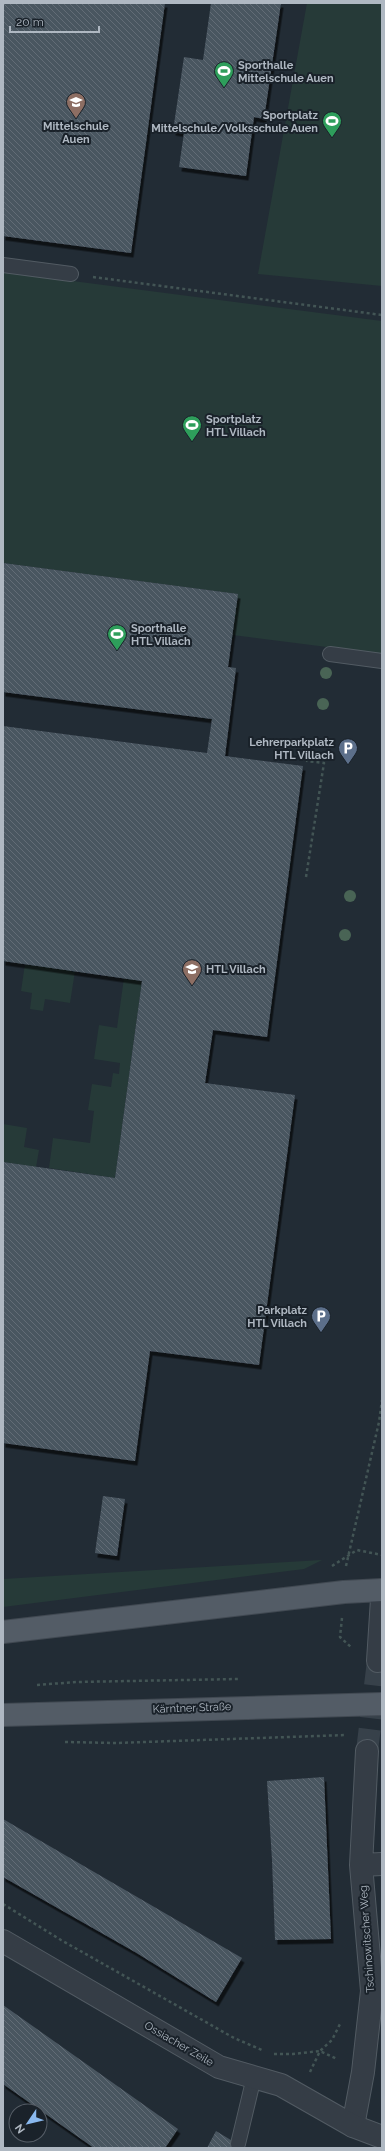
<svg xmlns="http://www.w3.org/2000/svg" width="385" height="2151" viewBox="0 0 385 2151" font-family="Raleway,sans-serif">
<defs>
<pattern id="building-back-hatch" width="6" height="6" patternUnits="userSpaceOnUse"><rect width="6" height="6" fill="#4a5661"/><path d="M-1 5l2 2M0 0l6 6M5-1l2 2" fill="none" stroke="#626c76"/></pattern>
<filter id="shadow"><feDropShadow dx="2.5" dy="4.5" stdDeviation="0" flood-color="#0009"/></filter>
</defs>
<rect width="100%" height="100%" fill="#222c35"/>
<path fill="#263a38" d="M307 3H382V286L258 274Z
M3 272 382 321V654L233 635 237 594 3 563Z
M25 964 75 971 70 1003 45 999 43 1011 30 1009 32 993 21 991Z
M124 978 142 981 115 1178 49 1168 53 1138 90 1143 94 1111 88 1110 92 1084 111 1087 113 1073 119 1074 120 1063 94 1059 99 1025 117 1028Z
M3 1124 27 1128 24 1147 39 1150 36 1167 3 1162Z
M322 1560 304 1569 3 1607V1579Z"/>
<path fill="url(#building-back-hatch)" filter="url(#shadow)" d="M3 3H165L131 253 3 236Z
M211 3H281L264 119 254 117 246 176 179 167 184 133 173 131 184 57 203 60Z
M3 563 238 594 228 667 236 668 225 756 303 766 267 1037 213 1030 205 1083 295 1095 259 1365 150 1351 135 1461 3 1443V1162L115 1178 142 981 3 961V726L207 753 212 719 3 692Z
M103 1496 125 1499 117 1556 95 1553Z
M324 1777 331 1939 275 1940 272 1860 267 1781Z
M3 1819 242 1958 216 2002 135 1952 3 1877Z
M3 2005 178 2129 165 2148H94L3 2084Z
M216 2131 244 2148H207Z"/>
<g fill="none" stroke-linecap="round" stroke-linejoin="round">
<path stroke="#37414a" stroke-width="22" stroke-dasharray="22 11" stroke-linecap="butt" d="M367 1751 378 1661"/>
<defs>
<path id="service" d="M3 265 71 274
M330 654 382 661
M238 2144 254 2077"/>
<path id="minor" d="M378 1661 382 1599
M361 1865 382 1864
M353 2126 363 2072 372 1991 361 1865 367 1751"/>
<path id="tertiary" d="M3 1941 219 2067 281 2085 353 2126 382 2137"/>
<path id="primary" d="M3 1632 344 1592 382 1590
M3 1715 382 1704"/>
</defs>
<use href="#service" stroke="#525b63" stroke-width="16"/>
<use href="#minor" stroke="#525b63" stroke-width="24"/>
<use href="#tertiary" stroke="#525b63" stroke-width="24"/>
<use href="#primary" stroke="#414952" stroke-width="24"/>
<path stroke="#435555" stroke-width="2.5" stroke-dasharray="3 3" stroke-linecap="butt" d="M93 277 382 315
M306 877 324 763 307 761 308 750
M332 1566 357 1550 382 1555
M346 1566 379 1422 382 1400
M342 1618 340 1637 352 1648
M37 1685 76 1682 238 1679
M65 1742 116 1743 346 1735
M3 1904 61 1940 234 2038 262 2050
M274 2054H293L320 2051 337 2059
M310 2072 320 2051 332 2040 341 2022"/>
<use href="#service" stroke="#353d46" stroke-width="14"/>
<use href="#minor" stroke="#353d46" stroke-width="22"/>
<use href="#tertiary" stroke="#353d46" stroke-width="22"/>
<use href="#primary" stroke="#535c66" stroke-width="22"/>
</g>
<g fill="#496455">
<circle cx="326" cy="673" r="6"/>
<circle cx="323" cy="704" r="6"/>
<circle cx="350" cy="896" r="6"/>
<circle cx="345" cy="935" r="6"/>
</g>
<defs>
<symbol id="stadium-pin" viewBox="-11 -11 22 30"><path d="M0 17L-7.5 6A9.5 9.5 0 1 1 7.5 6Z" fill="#2e9e5b" stroke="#1a222a"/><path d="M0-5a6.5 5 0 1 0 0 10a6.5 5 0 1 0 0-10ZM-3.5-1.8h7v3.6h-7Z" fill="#fff"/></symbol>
<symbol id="school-pin" viewBox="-11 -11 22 30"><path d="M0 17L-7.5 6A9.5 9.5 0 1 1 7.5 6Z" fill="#8d6e63" stroke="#1a222a"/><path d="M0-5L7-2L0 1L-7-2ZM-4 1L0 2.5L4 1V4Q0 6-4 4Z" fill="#fff"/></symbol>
<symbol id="parking-pin" viewBox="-11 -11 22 30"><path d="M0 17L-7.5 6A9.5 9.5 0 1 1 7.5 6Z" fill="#5c6f8a" stroke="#1a222a"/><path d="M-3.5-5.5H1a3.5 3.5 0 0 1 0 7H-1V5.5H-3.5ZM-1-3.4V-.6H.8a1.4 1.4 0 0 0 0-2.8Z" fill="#fff"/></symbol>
</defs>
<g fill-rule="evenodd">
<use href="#stadium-pin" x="213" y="60" width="22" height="30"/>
<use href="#school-pin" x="65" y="91" width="22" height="30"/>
<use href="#stadium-pin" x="321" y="110" width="22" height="30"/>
<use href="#stadium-pin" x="181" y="414" width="22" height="30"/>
<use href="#stadium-pin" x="106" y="623" width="22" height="30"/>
<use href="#parking-pin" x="337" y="737" width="22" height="30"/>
<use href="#school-pin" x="181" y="958" width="22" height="30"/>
<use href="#parking-pin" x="310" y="1305" width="22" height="30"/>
</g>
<g text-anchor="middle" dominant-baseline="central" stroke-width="4" stroke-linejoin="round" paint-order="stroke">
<g font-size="11" font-weight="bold" fill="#afb8c2" stroke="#1a222a" text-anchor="start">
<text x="238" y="65">Sporthalle<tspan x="238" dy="13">Mittelschule Auen</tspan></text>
<text x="318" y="115" text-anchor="end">Sportplatz<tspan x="318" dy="13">Mittelschule/Volksschule Auen</tspan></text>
<text x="76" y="126" text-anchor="middle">Mittelschule<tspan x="76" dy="13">Auen</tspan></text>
<text x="206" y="419">Sportplatz<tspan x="206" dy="13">HTL Villach</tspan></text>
<text x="131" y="628">Sporthalle<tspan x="131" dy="13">HTL Villach</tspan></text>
<text x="334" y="742" text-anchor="end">Lehrerparkplatz<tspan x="334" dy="13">HTL Villach</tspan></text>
<text x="206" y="969">HTL Villach</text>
<text x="307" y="1310" text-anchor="end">Parkplatz<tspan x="307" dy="13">HTL Villach</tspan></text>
</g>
<g font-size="11" fill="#afb8c2" stroke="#1a222a">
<text transform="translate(192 1708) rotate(-2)">Kärntner Straße</text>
<text transform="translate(367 1939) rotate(-94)">Tschinowitscher Weg</text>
<text transform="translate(179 2044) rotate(30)">Ossiacher Zeile</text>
</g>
</g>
<rect width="385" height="2151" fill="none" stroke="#afb8c2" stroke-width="8"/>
<g transform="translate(28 2123) rotate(235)"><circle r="19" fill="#1a222a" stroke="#565e67"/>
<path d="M0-3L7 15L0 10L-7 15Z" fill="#89b8ee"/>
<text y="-6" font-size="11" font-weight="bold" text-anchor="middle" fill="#afb8c2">N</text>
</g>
<path d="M10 26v6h89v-6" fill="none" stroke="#afb8c2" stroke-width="2"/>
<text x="16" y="26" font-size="12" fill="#afb8c2" stroke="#1a222a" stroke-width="3" paint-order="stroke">20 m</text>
</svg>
